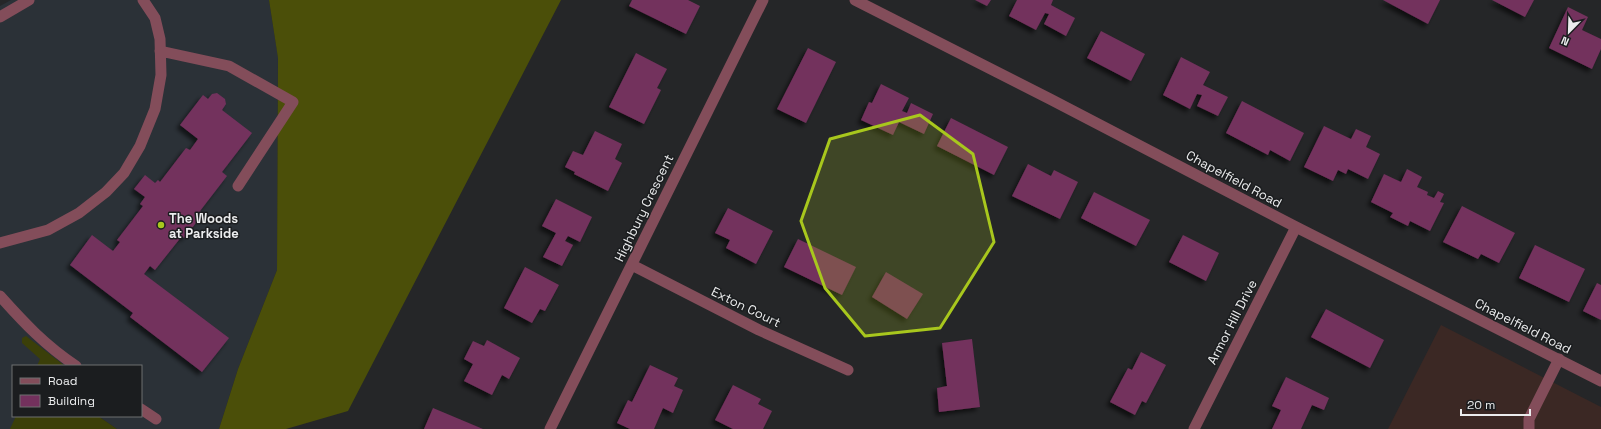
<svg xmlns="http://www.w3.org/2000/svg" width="1601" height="429" viewBox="0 0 1601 429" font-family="'Space Grotesk',sans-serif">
<defs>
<filter id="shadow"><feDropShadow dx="-3.5" dy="3.5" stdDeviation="2" flood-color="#0009"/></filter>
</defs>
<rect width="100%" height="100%" fill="#252628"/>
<path fill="#2b3137" d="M11 0H269L278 57 277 270 238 369 219 429H117L98 416H141V366H13V416H35L29 429H0V6Z"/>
<path fill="#3b2824" d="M1441 325 1601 407V429H1388Z"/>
<path fill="#3b3f09" d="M26 336 65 366H37L40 359 22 343V338Z
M16 416H98L117 429H10Z"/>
<path fill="#4b4f09" d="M269 0H561L348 411 286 429H219L238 369 277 270 278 58Z"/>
<path fill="#73315d" filter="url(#shadow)" d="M632 0H688L700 6 686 34 629 6Z
M975 0H991L987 6Z
M1017 0H1053L1051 5 1075 18 1066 36 1044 24 1049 14 1045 13 1036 30 1009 16Z
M1383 0H1440L1428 24Z
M1492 0H1534L1525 17Z
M1568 7 1588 17 1582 30 1601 39V49L1592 69 1549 48Z
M1101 31 1145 54 1131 81 1087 58Z
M808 48 836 62 806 123 777 109Z
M636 53 667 69 657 88 661 90 644 124 609 107Z
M1181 57 1210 72 1203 85 1228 97 1218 116 1197 106 1202 95 1197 94 1190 109 1163 95Z
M881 84 909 98 902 111 907 113 911 103 933 114 924 134 899 122 893 135 861 120 869 102 872 103Z
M217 93 225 99 226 104 222 110 252 133 222 172 227 176 200 211 203 214 184 238 182 236 155 270 150 266 144 274 229 338 202 372 130 317 133 313 70 265 92 235 113 251 120 242 117 240 143 206 140 204 145 197 134 189 145 175 155 183 158 180 160 182 186 148 190 150 198 139 180 125 203 95 208 99 212 94Z
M1242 101 1304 133 1290 161 1270 150 1268 155 1226 133Z
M951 118 1008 147 994 175 937 146Z
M1324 126 1351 139 1356 129 1371 136 1366 147 1380 154 1368 179 1348 169 1346 174 1338 170 1333 181 1304 167Z
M595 131 622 144 615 159 622 163 608 191 574 174 575 172 565 167 573 151 583 155Z
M1028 164 1051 176 1054 170 1078 182 1060 219 1012 196Z
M1407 169 1422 177 1417 187 1428 192 1427 195 1434 198 1438 191 1444 194 1440 202 1444 203 1430 231 1410 221 1408 226 1390 217 1393 213 1371 202 1384 174 1401 182Z
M1094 192 1150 220 1136 246 1081 218Z
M556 199 592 217 580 242 568 236 565 241 573 245 562 266 543 257 556 233 542 226Z
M1462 206 1515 233 1499 263 1481 254 1478 259 1443 242Z
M728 208 773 231 756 264 726 248 730 240 715 233Z
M1183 235 1219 253 1206 281 1169 262Z
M798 239 856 267 842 295 784 267Z
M1535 245 1585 269 1569 302 1519 278Z
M525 267 559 285 545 311 540 309 532 323 504 308Z
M886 272 923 294 907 319 872 297Z
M1597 283 1601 285V320L1583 311Z
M1326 309 1384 340 1370 368 1311 337Z
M972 339 980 407 939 412 937 388 947 386 942 343Z
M487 340 520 358 509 379 502 375 492 395 464 381 473 364 464 359 473 341 484 346Z
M1141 352 1166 365 1146 403 1142 401 1135 415 1110 402 1128 368 1132 370Z
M650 365 678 378 674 386 683 390 673 413 663 408 654 429H630L617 423 628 400 632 402Z
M1286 377 1329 398 1324 410 1312 405 1301 429H1272L1281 410 1272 406Z
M733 385 761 399 758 404 772 411 763 429H733L715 420Z
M433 408 483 429H424Z"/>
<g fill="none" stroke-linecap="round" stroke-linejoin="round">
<path stroke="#834d5a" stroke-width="11" d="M160 51 229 66 293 102 238 186
M0 243 48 230 79 213 106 192 124 173 140 146 155 109 161 75 160 39 155 18 143 0
M0 296C25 324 45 345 76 366
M141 409 156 419
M1529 429V419L1559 359"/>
<path stroke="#834d5a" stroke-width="11" d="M855 0 1050 99 1296 227 1601 381
M0 17 29 0
M632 265 759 330 848 370
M550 429 763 0
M1194 429 1296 227"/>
</g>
<path fill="#a8c71d" fill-opacity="0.2" stroke="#a8c71d" stroke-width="3" stroke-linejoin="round" d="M920 115 973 154 994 242 940 328 865 336 825 288 801 221 830 139Z"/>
<circle fill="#a8c71d" stroke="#1b1d1f" stroke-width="1.5" cx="161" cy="225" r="4"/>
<g text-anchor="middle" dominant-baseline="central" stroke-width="3" stroke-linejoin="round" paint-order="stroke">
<g font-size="13" fill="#ebeced" stroke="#1b1d1f">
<text transform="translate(1234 179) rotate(28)">Chapelfield Road</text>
<text transform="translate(644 208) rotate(-64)">Highbury Crescent</text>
<text transform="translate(746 307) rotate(26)">Exton Court</text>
<text transform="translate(1232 322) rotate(-63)">Armor Hill Drive</text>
<text transform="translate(1523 326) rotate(27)">Chapelfield Road</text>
</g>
<g font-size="13" font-weight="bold" fill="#ebeced" stroke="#1b1d1f" text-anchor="start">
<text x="169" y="218">The Woods<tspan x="169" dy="15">at Parkside</tspan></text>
</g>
</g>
<rect x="12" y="365" width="130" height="52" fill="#1b1d1f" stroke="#6e7071"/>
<rect x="20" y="378" width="20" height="6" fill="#834d5a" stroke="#6e7071"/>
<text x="48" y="385" font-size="12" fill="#ebeced">Road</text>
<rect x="20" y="395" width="20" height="12" fill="#73315d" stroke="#6e7071"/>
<text x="48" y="405" font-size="12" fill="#ebeced">Building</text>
<g transform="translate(1569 32) rotate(203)" stroke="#1b1d1f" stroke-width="3" paint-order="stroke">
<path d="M0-3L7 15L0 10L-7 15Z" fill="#ebeced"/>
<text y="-6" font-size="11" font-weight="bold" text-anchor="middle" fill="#ebeced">N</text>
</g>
<path d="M1461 409v6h69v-6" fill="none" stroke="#ebeced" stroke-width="2"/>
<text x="1467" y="409" font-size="12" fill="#ebeced" stroke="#1b1d1f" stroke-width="3" paint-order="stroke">20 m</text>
</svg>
